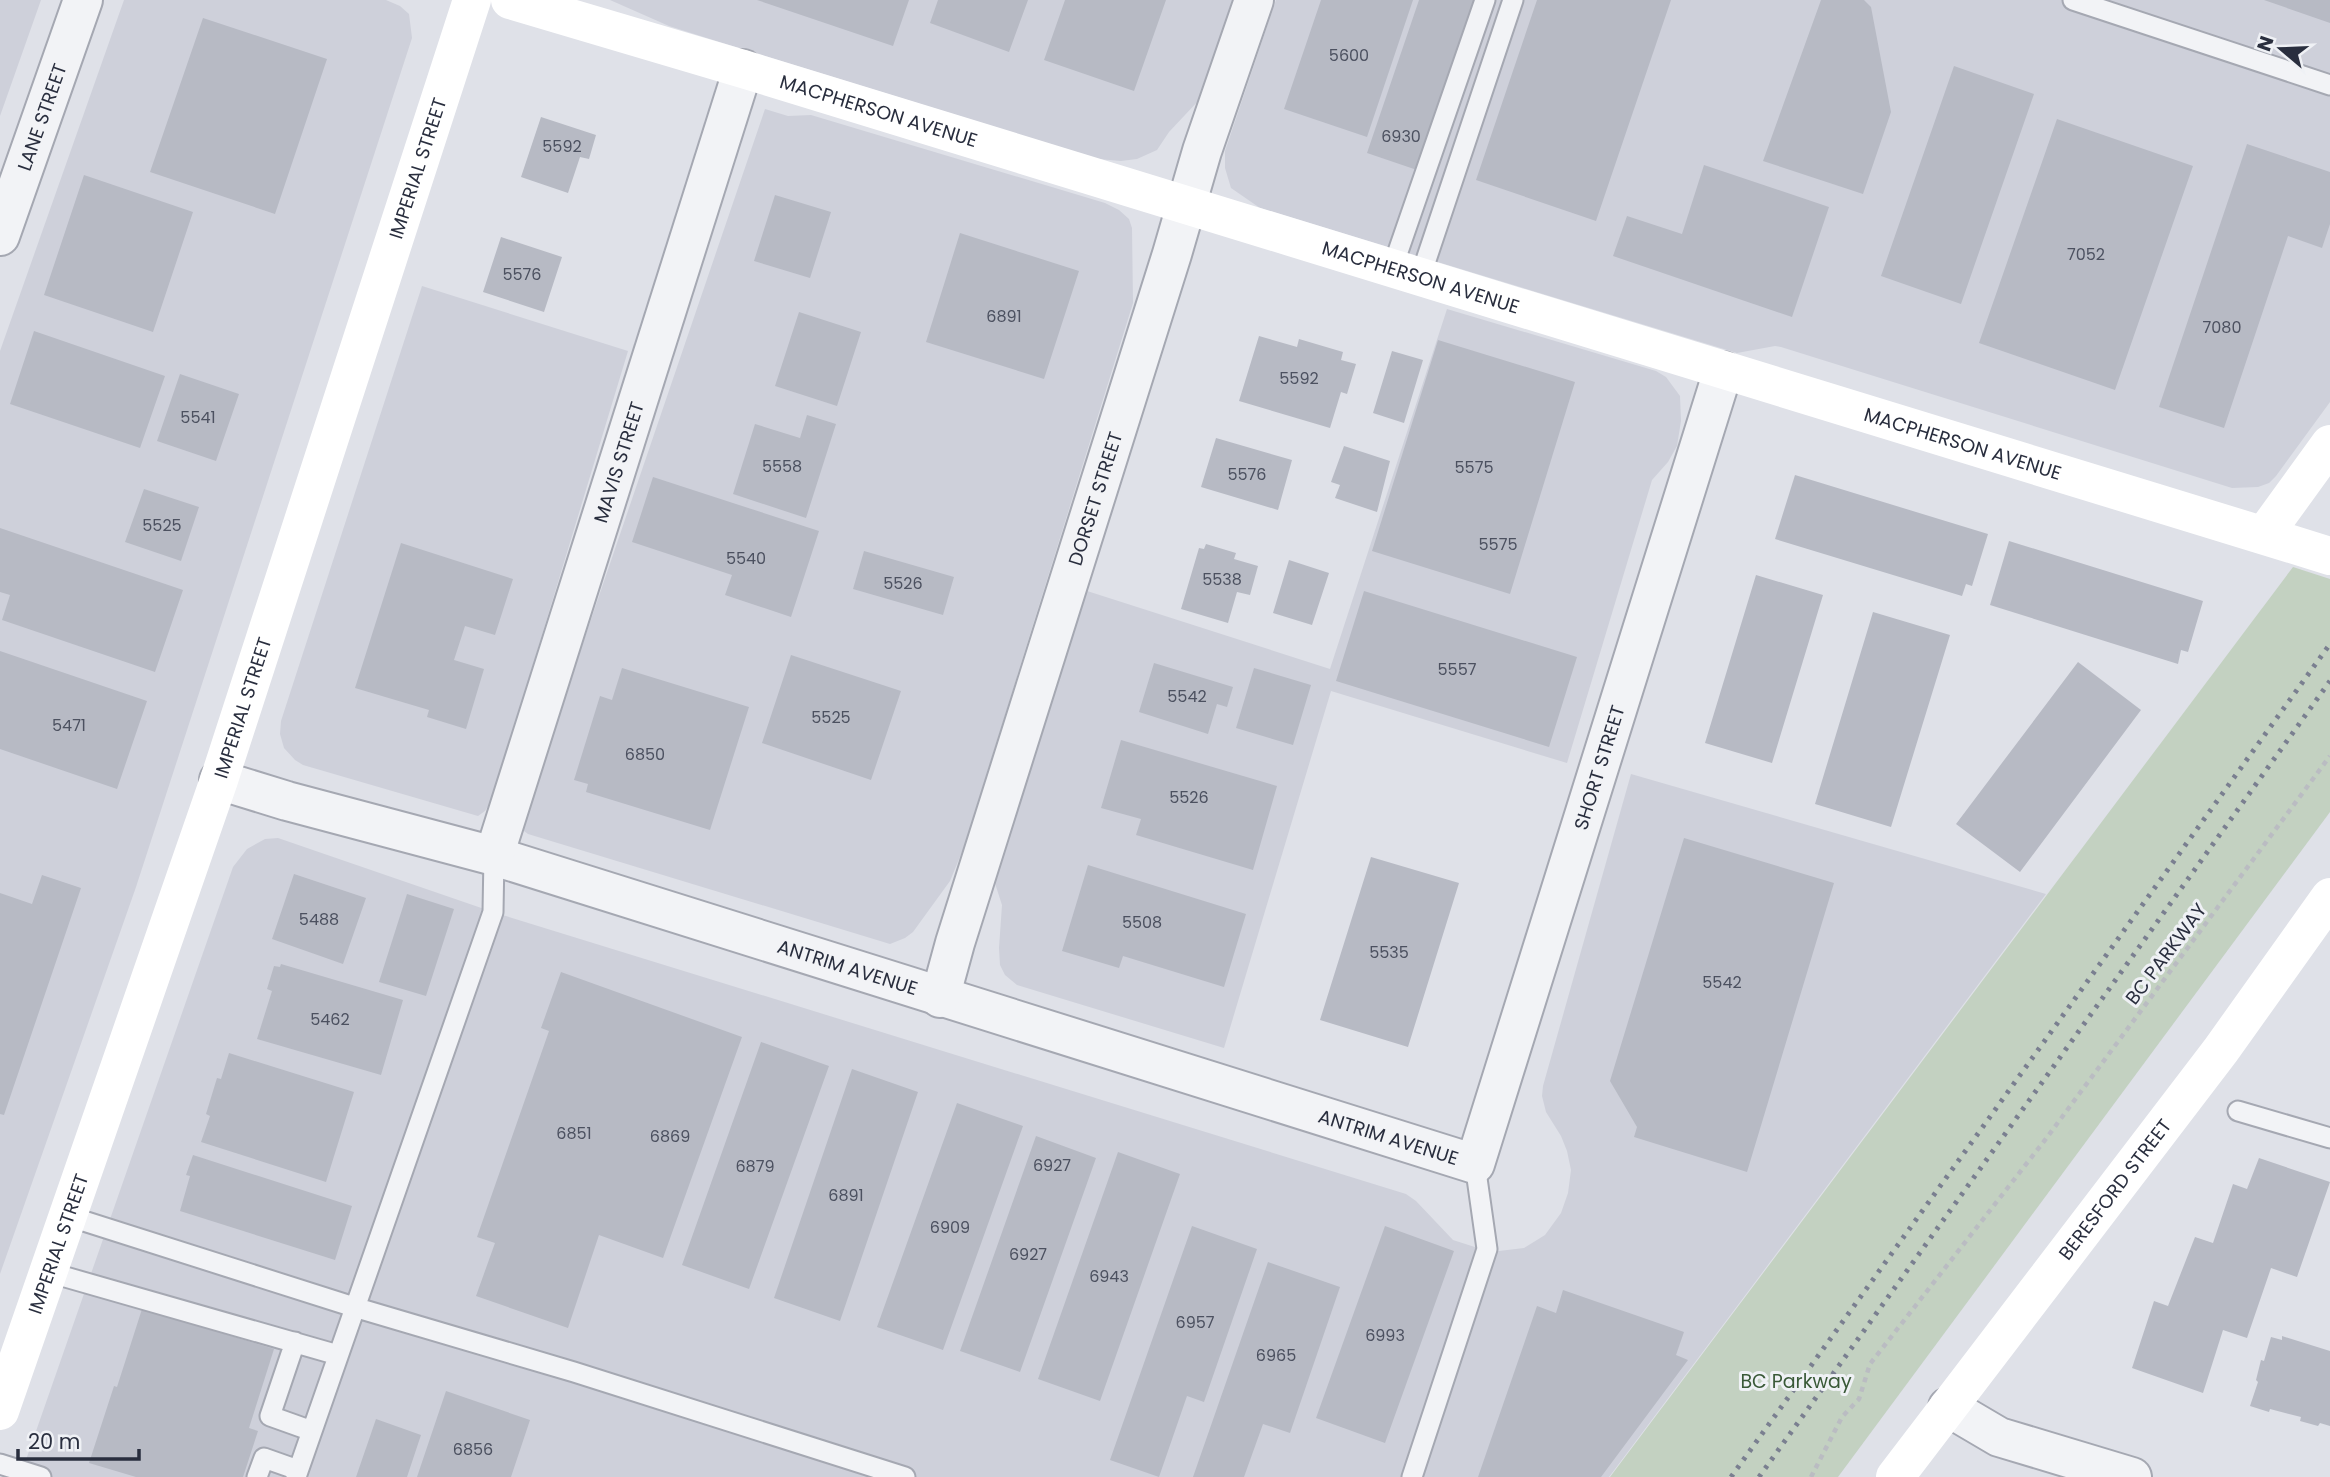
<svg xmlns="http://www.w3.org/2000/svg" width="2330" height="1477" viewBox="0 0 2330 1477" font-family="Poppins,sans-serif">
<rect width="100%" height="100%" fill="#dfe1e8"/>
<path fill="#ced0da" d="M0 0H41L0 116Z
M124 0H386L400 6 409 14 412 38 136 887 0 1274V351Z
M610 0H1232L1200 99 1169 132 1157 150 1137 159 1121 161 1098 159 710 39 669 26Z
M1276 0H2330V402L2276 476 2269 483 2258 487 2232 488 1781 347 1775 346 1737 353 1260 208 1231 188 1225 168V151Z
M765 109 788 116 811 115 1105 203 1119 210 1129 219 1132 228 1133 303 964 847 950 881 913 932 905 938 890 944 528 834 524 831 525 813Z
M422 286 628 351 492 800 485 811 478 816 303 765 295 760 284 748 280 734 281 721Z
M1447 309 1656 371 1666 377 1680 396 1681 421 1677 446 1668 462 1652 480 1567 763 1331 691 1224 1048 1017 985 1005 975 1000 965 999 948 1002 905 992 874 1084 590 1330 669Z
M1631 774 2046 894 1609 1477H20L233 867 247 849 265 839 278 838 493 912 1406 1194 1416 1201 1453 1240 1481 1249 1499 1251 1524 1248 1545 1235 1561 1213 1568 1193 1571 1170 1567 1151 1561 1136 1546 1112 1542 1096 1543 1086Z"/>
<path fill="#c3d1c1" d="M2293 567 2330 579V812L1838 1477H1610Z"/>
<path fill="#b7bac4" d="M757 0H909L893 46Z
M938 0H1028L1009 52 930 23Z
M1065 0H1166L1134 91 1044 60Z
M1321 0H1413L1367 137 1284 109Z
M1419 0H1475L1417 170 1367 153Z
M1537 0H1671L1596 221 1476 180Z
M1821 0H1864L1871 7 1891 112 1863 194 1763 161Z
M2264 0H2330V23Z
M203 18 327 59 275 214 150 172Z
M1954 66 2034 94 1961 304 1881 276Z
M541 117 596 135 589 159 580 157 568 193 521 177Z
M2057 119 2193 166 2115 390 1979 343Z
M2247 144 2330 172V224L2322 248 2288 236 2224 428 2159 407Z
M1704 165 1829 207 1792 317 1613 256 1627 216 1682 234Z
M84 175 193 212 153 332 44 295Z
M775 195 831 212 810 278 754 261Z
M960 233 1079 271 1044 379 926 342Z
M501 237 562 257 544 312 483 292Z
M799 312 861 332 837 406 775 386Z
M34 331 165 376 140 448 10 404Z
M1259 336 1297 347 1299 339 1343 352 1341 360 1356 364 1347 394 1341 392 1330 428 1239 401Z
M1438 340 1575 382 1510 594 1372 551Z
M1392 351 1423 360 1404 423 1373 413Z
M180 374 239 394 216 461 157 441Z
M807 415 836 424 806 518 733 494 755 424 800 438Z
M1216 438 1292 460 1278 510 1201 487Z
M1344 446 1390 461 1377 512 1335 498 1340 485 1331 482Z
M1795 475 1988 534 1972 586 1966 584 1962 596 1775 539Z
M653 477 819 531 791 617 725 595 732 575 632 542Z
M144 489 199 507 181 561 125 542Z
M0 528 183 590 155 672 2 620 10 595 0 592Z
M2009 541 2203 601 2188 652 2181 650 2178 664 1990 605Z
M401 543 513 579 495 635 465 626 454 660 484 669 466 729 427 717 429 710 355 688Z
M1206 544 1236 553 1234 559 1258 566 1250 595 1237 592 1228 623 1181 609 1199 548 1204 549Z
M864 551 954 577 943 615 853 589Z
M1289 560 1329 573 1312 625 1273 613Z
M1756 575 1823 595 1772 763 1705 743Z
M1364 591 1577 657 1549 747 1336 681Z
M1873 612 1950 635 1891 827 1815 804Z
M0 651 147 701 117 789 0 749Z
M791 655 901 691 871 780 762 743Z
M2078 662 2141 710 2020 872 1956 824Z
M1154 663 1233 687 1227 707 1217 704 1208 734 1139 712Z
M622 668 749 707 710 830 586 792 588 784 574 780 600 696 612 700Z
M1254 668 1311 685 1293 745 1236 728Z
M1121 740 1277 786 1253 870 1136 835 1141 819 1101 808Z
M1684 838 1834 883 1747 1172 1634 1137 1637 1127 1610 1081Z
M1371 857 1459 883 1408 1047 1320 1020Z
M1088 865 1246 914 1224 987 1123 956 1119 968 1062 951Z
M294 874 366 898 343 964 272 939Z
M42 875 81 888 4 1115 0 1114V893L32 904Z
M407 894 454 909 426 996 379 982Z
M281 964 403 1000 381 1075 257 1039 272 991 267 989 274 966 280 967Z
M561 972 742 1037 663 1258 599 1235 568 1328 476 1296 495 1243 477 1237 549 1031 541 1028Z
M761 1042 829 1066 749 1289 682 1265Z
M229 1053 354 1092 326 1182 201 1142 210 1116 206 1114 217 1078 221 1079Z
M852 1069 918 1092 840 1321 774 1298Z
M957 1103 1023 1126 943 1350 877 1327Z
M1036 1136 1096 1158 1020 1372 960 1351Z
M1118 1152 1180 1174 1100 1401 1038 1379Z
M193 1155 352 1206 335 1260 180 1211 190 1176 186 1175Z
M2259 1158 2330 1182 2297 1277 2271 1268 2247 1338 2223 1330 2203 1393 2132 1368 2154 1301 2168 1306 2195 1237 2213 1243 2233 1184 2247 1189Z
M1192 1226 1257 1249 1204 1402 1187 1396 1159 1477 1110 1460Z
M1385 1226 1454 1251 1385 1443 1316 1418Z
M1268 1262 1340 1287 1290 1433 1263 1424 1244 1477H1193Z
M1563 1290 1684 1332 1676 1355 1688 1360 1601 1477H1478L1537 1306 1556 1313Z
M142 1309 274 1349 249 1428 258 1431 243 1477H136L89 1463 114 1386 117 1387Z
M2282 1336 2330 1351V1426L2320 1423 2318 1426 2300 1421 2301 1417 2270 1409 2269 1412 2250 1406 2258 1382 2256 1380 2261 1360 2264 1361 2271 1337 2282 1340Z
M446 1391 530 1420 511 1477H417Z
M376 1419 421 1435 407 1477H356Z"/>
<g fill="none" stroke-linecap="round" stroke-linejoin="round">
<defs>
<path id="lane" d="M2073 0 2330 85
M1392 269 1485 0
M1420 278 1513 0
M2238 1111 2330 1138
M68 1216 354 1307 574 1372 905 1477
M48 1272 338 1355
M295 1342 270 1416 312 1431
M0 1464 41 1477
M257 1477 264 1458 298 1470
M296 1477 493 912 494 856
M1412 1477 1487 1249 1475 1164"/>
<g id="street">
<path id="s1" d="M0 236 83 0"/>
<path id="s2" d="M219 780 287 801 494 856 1475 1164 1723 371"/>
<path id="s3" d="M494 856 743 69"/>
<path id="s4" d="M940 998 955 943 1172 254 1202 151 1254 0"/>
<path d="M1948 1407 1999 1437 2132 1477"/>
</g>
</defs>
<use href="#lane" stroke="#a5a8b2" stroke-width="23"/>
<use href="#street" stroke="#a5a8b2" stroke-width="42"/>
<path stroke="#babcc2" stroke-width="4.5" stroke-dasharray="5 5" stroke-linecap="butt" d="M1811 1477 1842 1417 1859 1399 1870 1364 2045 1140 2330 756"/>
<use href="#lane" stroke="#f2f3f6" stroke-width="19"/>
<use href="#street" stroke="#f2f3f6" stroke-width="38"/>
<g stroke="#fff" stroke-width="38">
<path id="s5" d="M510 0 743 69 2330 556"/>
<path d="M2264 535 2330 444"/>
<path id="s6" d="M0 1411 219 780 472 0"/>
<path id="s7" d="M1895 1477 2221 1050 2330 897"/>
</g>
<path stroke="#7a7f90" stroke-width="5" stroke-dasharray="3.5 7" stroke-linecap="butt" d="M1731 1477 2330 644
M1759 1477 2330 681"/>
</g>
<g text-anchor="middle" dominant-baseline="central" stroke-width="6" stroke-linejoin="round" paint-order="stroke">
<g font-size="16" fill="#4c5160">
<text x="1349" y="55">5600</text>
<text x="1401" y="136">6930</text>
<text x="562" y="146">5592</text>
<text x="2086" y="254">7052</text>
<text x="522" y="274">5576</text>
<text x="1004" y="316">6891</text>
<text x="2222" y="327">7080</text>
<text x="1299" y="378">5592</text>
<text x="198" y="417">5541</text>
<text x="782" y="466">5558</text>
<text x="1474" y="467">5575</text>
<text x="1247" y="474">5576</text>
<text x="162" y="525">5525</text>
<text x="1498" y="544">5575</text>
<text x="746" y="558">5540</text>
<text x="1222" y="579">5538</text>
<text x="903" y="583">5526</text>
<text x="1457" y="669">5557</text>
<text x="1187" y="696">5542</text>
<text x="831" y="717">5525</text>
<text x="69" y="725">5471</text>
<text x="645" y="754">6850</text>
<text x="1189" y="797">5526</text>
<text x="319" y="919">5488</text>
<text x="1142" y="922">5508</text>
<text x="1389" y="952">5535</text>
<text x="1722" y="982">5542</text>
<text x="330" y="1019">5462</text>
<text x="574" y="1133">6851</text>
<text x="670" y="1136">6869</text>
<text x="1052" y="1165">6927</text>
<text x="755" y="1166">6879</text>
<text x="846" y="1195">6891</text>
<text x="950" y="1227">6909</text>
<text x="1028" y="1254">6927</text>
<text x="1109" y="1276">6943</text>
<text x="1195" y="1322">6957</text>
<text x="1385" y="1335">6993</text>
<text x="1276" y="1355">6965</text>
<text x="473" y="1449">6856</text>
</g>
<g font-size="19" fill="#292e3e" stroke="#eff1f5">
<text stroke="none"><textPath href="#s5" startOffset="385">MACPHERSON AVENUE</textPath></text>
<text stroke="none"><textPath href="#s1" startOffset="126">LANE STREET</textPath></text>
<text stroke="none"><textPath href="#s6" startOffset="1311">IMPERIAL STREET</textPath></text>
<text stroke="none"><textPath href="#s5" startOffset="952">MACPHERSON AVENUE</textPath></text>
<text stroke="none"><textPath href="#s5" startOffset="1519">MACPHERSON AVENUE</textPath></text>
<text stroke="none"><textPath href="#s3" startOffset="413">MAVIS STREET</textPath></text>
<text stroke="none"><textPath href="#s4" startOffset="523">DORSET STREET</textPath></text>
<text stroke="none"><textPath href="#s6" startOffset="744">IMPERIAL STREET</textPath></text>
<text stroke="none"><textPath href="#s2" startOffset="1729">SHORT STREET</textPath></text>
<text transform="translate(2166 954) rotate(-53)">BC PARKWAY</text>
<text stroke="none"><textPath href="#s2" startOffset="656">ANTRIM AVENUE</textPath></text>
<text stroke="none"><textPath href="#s2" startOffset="1223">ANTRIM AVENUE</textPath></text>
<text stroke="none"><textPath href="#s7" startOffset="362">BERESFORD STREET</textPath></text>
<text stroke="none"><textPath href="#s6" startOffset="177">IMPERIAL STREET</textPath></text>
</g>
<g font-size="19" fill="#395937" stroke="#eff1f5">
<text x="1796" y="1381">BC Parkway</text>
</g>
</g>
<g transform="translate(2281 49) rotate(289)" stroke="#eff1f5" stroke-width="5" paint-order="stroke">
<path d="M0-5L12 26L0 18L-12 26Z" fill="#292e3e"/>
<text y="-10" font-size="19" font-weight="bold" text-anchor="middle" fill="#292e3e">N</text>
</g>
<path d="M18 1449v10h121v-10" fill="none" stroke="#292e3e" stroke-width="3.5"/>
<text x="28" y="1449" font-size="21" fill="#292e3e" stroke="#eff1f5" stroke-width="5" paint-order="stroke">20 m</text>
</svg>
